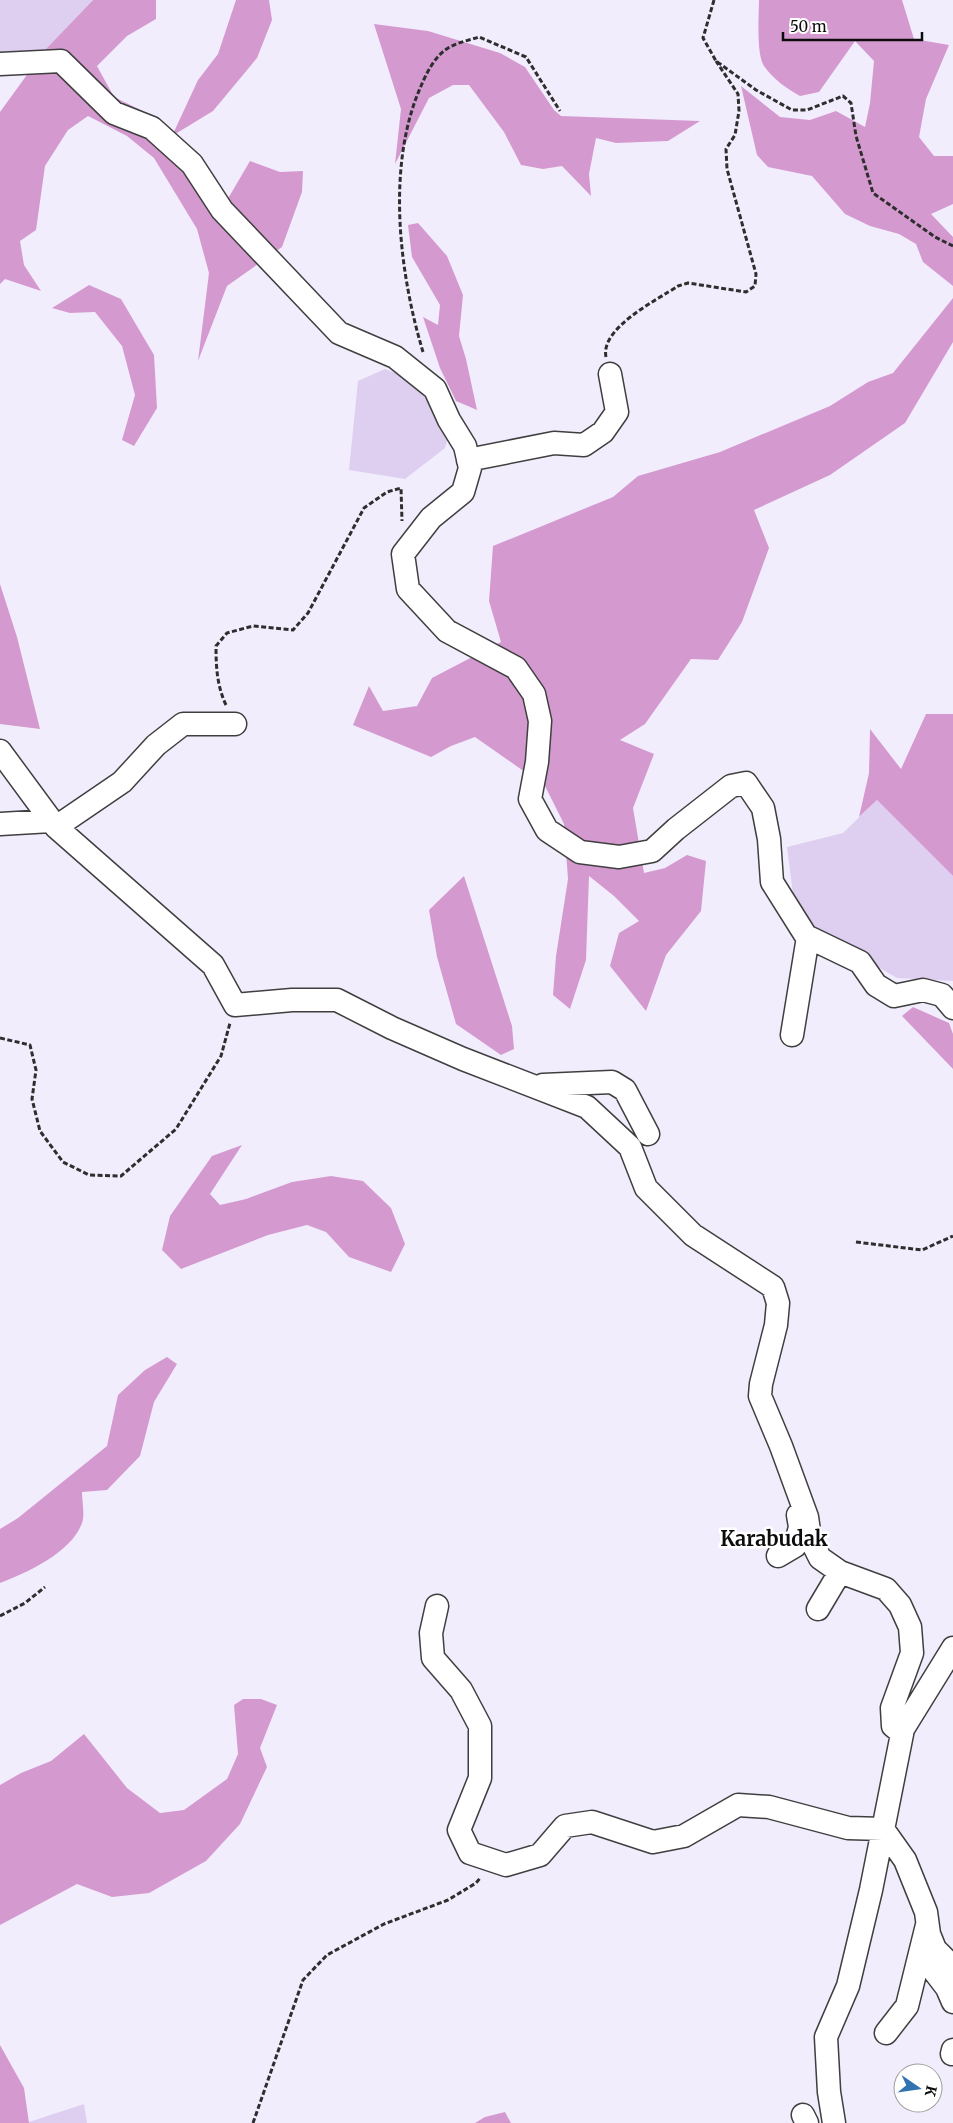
<svg xmlns="http://www.w3.org/2000/svg" width="953" height="2123" viewBox="0 0 953 2123" font-family="Merriweather,serif">
<rect width="100%" height="100%" fill="#f2edfd"/>
<path fill="#decff1" d="M0 0H93L45 50 0 56Z
M385 369 408 378 427 400 442 429 448 437 445 448 405 479 349 470 358 381Z
M877 800 953 876V981L897 978 816 931 793 894 787 847 843 833Z
M84 2104 87 2123H29V2122Z"/>
<path fill="#d49ad0" d="M93 0H156V19L127 36 97 66 114 97 159 119 216 219 250 161 280 172 303 171 302 192 282 247 227 286 198 361 209 273 197 229 154 158 127 136 88 116 68 130 45 166 36 230 20 241 24 265 41 291 5 279 0 284V112L45 50Z
M236 0H269L272 20 257 58 213 111 172 136 198 80 218 54Z
M759 0H902L914 39 949 45 926 99 919 137 934 156H953V204L931 214 953 237V286L923 262 916 244 899 234 870 226 845 214 812 176 768 167 757 155 741 86 780 117 810 120 836 111 865 127 870 103 874 61 855 41 819 92 800 96C786 88 773 79 764 66 756 54 759 15 759 0Z
M374 24 428 31 500 53 525 67 554 110 561 116 700 121 668 141 616 143 596 138 589 174 591 196 562 166 543 169 521 165 504 132 469 85H453L429 98 395 164 401 109Z
M418 223 447 256 463 295 459 336 466 359 477 410 456 401 440 368 423 317 438 325 440 305 412 257 408 225Z
M89 285 121 299 154 355 157 408 134 446 122 440 135 395 122 346 95 312 70 313 52 308Z
M953 298V342L905 423 830 475 754 510 769 548 742 622 718 660 691 659 645 724 620 740 654 754 633 808 644 873 665 868 687 855 706 861 701 911 666 955 646 1011 610 966 619 933 639 921 614 896 589 876 586 960 570 1009 553 995 556 956 568 879 564 824 545 786 475 737 451 746 431 757 353 725 369 686 383 711 417 706 432 678 501 642 489 601 493 546 613 497 638 476 720 452 830 406 868 382 893 373Z
M0 584 17 637 40 729 0 724Z
M926 714H953V876L877 800 859 817 869 773 870 729 901 769Z
M464 876 512 1026 514 1049 501 1055 456 1024 437 957 429 910Z
M913 1007 949 1023 953 1034V1069L902 1016Z
M242 1145 210 1194 220 1205 246 1199 292 1182 331 1176 363 1181 391 1208 405 1244 391 1272 349 1257 326 1232 307 1225 268 1235 181 1269 162 1250 170 1216 212 1156Z
M167 1357 177 1364 154 1402 140 1456 107 1490 82 1492C82 1501 85 1515 82 1523 72 1552 27 1573 0 1583V1529L18 1518 107 1446 118 1395 145 1370Z
M243 1699H261L277 1705 260 1748 267 1767 240 1824 206 1861 149 1893 112 1897 77 1884 0 1925V1785L21 1773 51 1761 84 1734 127 1788 160 1813 184 1810 227 1779 238 1754 234 1705Z
M0 2045 24 2088 29 2123H0Z
M505 2112 511 2123H475L485 2117Z"/>
<g fill="none" stroke-linecap="round" stroke-linejoin="round">
<defs>
<path id="minor" d="M0 64 61 61 114 113 152 128 192 164 222 210 339 333 395 357 435 389 449 420 465 446 470 468 463 492 431 518 403 554 408 589 447 631 516 668 534 694 540 721 537 762 530 799 547 830 580 852 619 857 652 851 676 829 731 786 746 783 763 808 769 839 772 882 806 936 860 962 876 985 894 996 923 990 942 995 953 1008
M468 460 554 443 584 445 603 432 617 412 610 374
M0 751 56 827 213 965 235 1005 292 1000H337L392 1028 463 1059 587 1107 630 1147 646 1188 693 1235 773 1287 778 1303 776 1325 761 1384 760 1396 781 1446 807 1517 810 1538 820 1558 840 1572 886 1589 900 1605 910 1627 912 1653 892 1708 893 1726 898 1730 903 1729 953 1648
M0 824 51 821
M56 827 122 782 156 745 183 724H235
M792 1035 808 937
M543 1085 612 1082 625 1090 648 1134
M778 1556 795 1546 800 1527 798 1515
M437 1606 431 1633 433 1658 461 1690 480 1726V1778L459 1830 470 1853 506 1865 540 1855 565 1826 592 1822 653 1842 684 1836 738 1805 769 1807 848 1828 883 1829 905 1860 926 1912 929 1934 935 1949 953 1967
M818 1609 840 1572
M921 1954 947 1988 953 2002
M886 2033 907 2006 927 1925
M952 2054 953 2050
M803 2115 807 2123
M834 2123 829 2092 826 2037 848 1986 871 1890 903 1729"/>
</defs>
<use href="#minor" stroke="#3f3f3f" stroke-width="25"/>
<path stroke="#2e2e2e" stroke-width="3" stroke-dasharray="5 2.5" stroke-linecap="butt" d="M714 0 703 38 716 61 756 90 792 110H807L843 96 851 103 856 136 873 193 935 237 953 246
M423 352C399 272 386 165 421 86 427 72 436 54 450 47 459 42 470 40 479 37L526 57 560 111
M606 357C600 328 657 300 678 286L688 283 746 292 755 286 756 274 727 169 726 149 735 135 739 111 738 94 716 61
M226 705C217 686 216 667 216 646L227 633 253 626 293 630 308 613 364 508 387 492 401 488 402 521
M0 1038 30 1045 36 1070 32 1099 40 1131 63 1162 89 1175 121 1176 176 1129 221 1056 230 1023
M856 1242 922 1250 953 1236
M0 1616 25 1603 45 1587
M253 2123 303 1980 327 1955 384 1924 448 1900 476 1883 481 1877"/>
<use href="#minor" stroke="#fff" stroke-width="22"/>
</g>
<g text-anchor="middle" dominant-baseline="central" stroke-width="5" stroke-linejoin="round" paint-order="stroke">
<g font-size="20" font-weight="bold" fill="#0c0c0c" stroke="#fff">
<text x="774" y="1538">Karabudak</text>
</g>
</g>
<g transform="translate(918 2088) rotate(103)"><circle r="24" fill="#ffffff" stroke="#9e9e9e"/>
<path d="M0-4L9 19L0 12L-9 19Z" fill="#3173b0"/>
<text y="-8" font-size="14" font-weight="bold" text-anchor="middle" fill="#0c0c0c">K</text>
</g>
<path d="M783 32v8h139v-8" fill="none" stroke="#0c0c0c" stroke-width="2.5"/>
<text x="790" y="32" font-size="15" fill="#0c0c0c" stroke="#ffffff" stroke-width="4" paint-order="stroke">50 m</text>
</svg>
